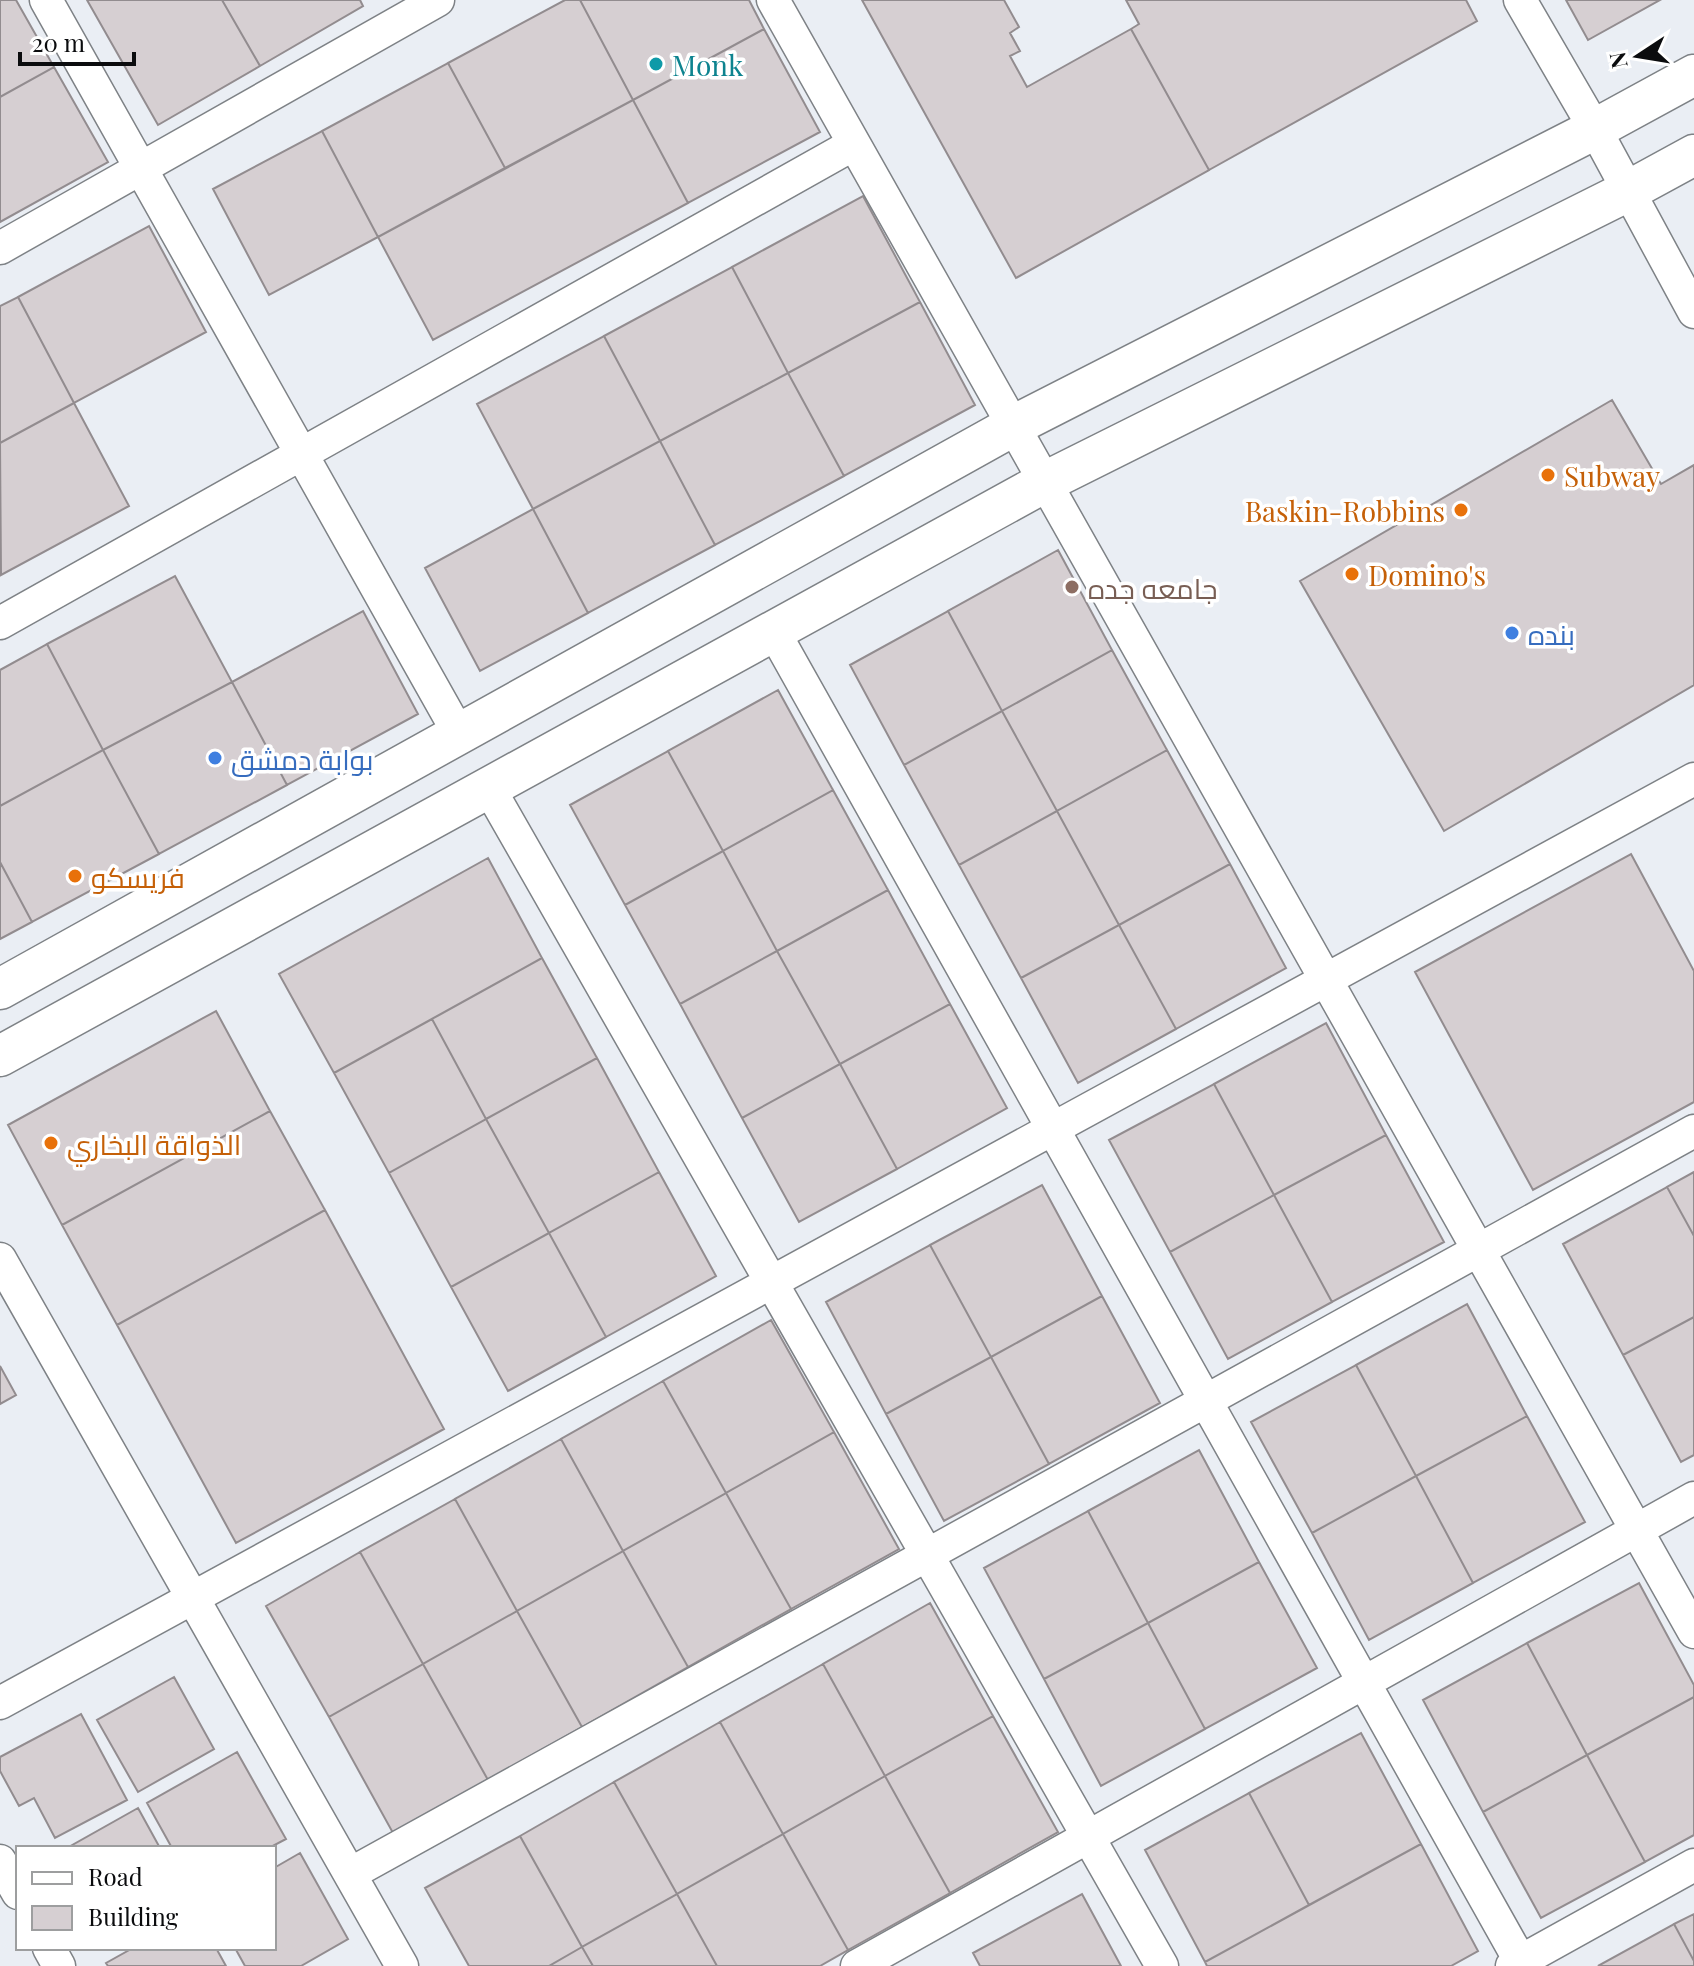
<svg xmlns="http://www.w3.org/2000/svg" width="1694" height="1966" viewBox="0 0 1694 1966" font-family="'Playfair Display',Cairo,serif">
<rect width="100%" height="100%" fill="#eaeef4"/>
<path fill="#d6cfd2" stroke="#928c8f" stroke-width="2" d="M0 0H16L54 67 0 97Z
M87 0H222L260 66 158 125Z
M222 0H360L363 6 260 66Z
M565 0H580L633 100 505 168 448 63Z
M580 0H749L764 29 633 100Z
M862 0H1004L1019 27 1010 33 1020 51 1010 56 1027 87 1131 29 1209 170 1016 278Z
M1126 0H1466L1477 21 1209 170 1131 29 1139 24Z
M1566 0H1660L1588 40Z
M764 29 820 132 688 203 633 100Z
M448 63 505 168 378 237 322 131Z
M54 67 108 162 0 222V97Z
M633 100 688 203 433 340 378 237Z
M322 131 378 237 269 295 213 189Z
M863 196 920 302 788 373 732 267Z
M149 226 206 332 74 403 18 297Z
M732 267 788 373 660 441 604 336Z
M18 297 74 403 0 443V306Z
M920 302 975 405 844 476 788 373Z
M604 336 660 441 533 509 477 404Z
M788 373 844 476 715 545 660 441Z
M1612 400 1661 484 1694 465V685L1444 831 1300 581Z
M74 403 129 506 1 575 0 443Z
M660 441 715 545 588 613 533 509Z
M533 509 588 613 480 671 425 568Z
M1058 550 1112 650 1002 711 948 611Z
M175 576 232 682 103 750 47 644Z
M363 611 418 714 287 785 232 682Z
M948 611 1002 711 904 765 850 665Z
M47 644 103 750 0 806V670Z
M1112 650 1167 750 1057 811 1002 711Z
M232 682 287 785 159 854 103 750Z
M778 690 833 790 723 851 668 751Z
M1002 711 1057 811 959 865 904 765Z
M103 750 159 854 32 922 0 862V806Z
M1167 750 1230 864 1119 925 1057 811Z
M668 751 723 851 625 905 570 805Z
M833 790 888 890 777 951 723 851Z
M1057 811 1119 925 1021 978 959 865Z
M723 851 777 951 680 1004 625 905Z
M1631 854 1694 971V1102L1533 1190 1415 972Z
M488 858 542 958 334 1073 279 974Z
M0 862 32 922 0 939Z
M1230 864 1286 968 1176 1029 1119 925Z
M888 890 950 1004 840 1064 777 951Z
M1119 925 1176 1029 1078 1083 1021 978Z
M777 951 840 1064 742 1118 680 1004Z
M542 958 597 1058 486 1119 432 1019Z
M950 1004 1007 1108 897 1169 840 1064Z
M216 1011 270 1111 62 1225 8 1125Z
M432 1019 486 1119 389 1173 334 1073Z
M1326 1023 1386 1135 1274 1195 1214 1084Z
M597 1058 659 1172 549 1233 486 1119Z
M840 1064 897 1169 799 1222 742 1118Z
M1214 1084 1274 1195 1170 1252 1109 1140Z
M270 1111 325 1210 117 1325 62 1225Z
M486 1119 549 1233 451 1287 389 1173Z
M1386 1135 1444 1242 1332 1302 1274 1195Z
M659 1172 716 1276 606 1337 549 1233Z
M1694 1172V1236L1667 1187Z
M1042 1185 1102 1296 991 1357 930 1245Z
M1667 1187 1694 1236V1317L1623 1355 1563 1244Z
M1274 1195 1332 1302 1228 1359 1170 1252Z
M325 1210 444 1429 236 1543 117 1325Z
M549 1233 606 1337 508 1391 451 1287Z
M930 1245 991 1357 886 1414 826 1302Z
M1102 1296 1160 1403 1049 1464 991 1357Z
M1467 1304 1527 1416 1416 1476 1356 1365Z
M1694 1317V1455L1681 1462 1623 1355Z
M771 1320 834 1432 726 1493 663 1381Z
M991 1357 1049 1464 944 1521 886 1414Z
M1356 1365 1416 1476 1312 1533 1251 1422Z
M0 1366 16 1395 0 1404Z
M663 1381 726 1493 623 1551 561 1439Z
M1527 1416 1585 1522 1473 1583 1416 1476Z
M834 1432 899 1549 791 1609 726 1493Z
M561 1439 623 1551 517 1611 455 1499Z
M1199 1450 1259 1562 1148 1623 1088 1511Z
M1416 1476 1473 1583 1369 1640 1312 1533Z
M726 1493 791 1609 688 1667 623 1551Z
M455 1499 517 1611 423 1664 360 1552Z
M1088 1511 1148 1623 1044 1679 984 1568Z
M623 1551 688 1667 582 1727 517 1611Z
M360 1552 423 1664 329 1717 266 1606Z
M1259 1562 1317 1668 1205 1729 1148 1623Z
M1639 1583 1694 1685V1697L1587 1755 1527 1643Z
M930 1603 993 1716 885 1776 823 1664Z
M517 1611 582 1727 488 1780 423 1664Z
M1148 1623 1205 1729 1101 1786 1044 1679Z
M1527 1643 1587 1755 1483 1812 1423 1700Z
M423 1664 488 1780 393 1833 329 1717Z
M823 1664 885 1776 783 1834 720 1722Z
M174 1677 214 1749 138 1792 97 1720Z
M1694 1697V1835L1645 1862 1587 1755Z
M81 1714 127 1800 55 1838 34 1798 19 1806 0 1771V1757Z
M993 1716 1058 1832 950 1893 885 1776Z
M720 1722 783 1834 677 1894 614 1782Z
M1361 1733 1421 1844 1309 1905 1249 1793Z
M237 1752 286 1839 269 1848H172L147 1803Z
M1587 1755 1645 1862 1541 1918 1483 1812Z
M885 1776 950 1893 848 1950 783 1834Z
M614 1782 677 1894 582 1947 520 1836Z
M1249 1793 1309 1905 1205 1962 1145 1850Z
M138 1808 160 1848H67Z
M783 1834 848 1950 820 1966H717L677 1894Z
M520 1836 582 1947 549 1966H469L425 1888Z
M1421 1844 1478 1951 1451 1966H1207L1205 1962Z
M300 1853 348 1939 301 1966H245L235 1948H274V1868Z
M677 1894 717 1966H593L582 1947Z
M1082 1894 1121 1966H980L973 1953Z
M1694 1914V1961L1674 1924Z
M1674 1924 1694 1961V1966H1598Z
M582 1947 593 1966H549Z
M133 1948H216L226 1966H108L106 1963Z"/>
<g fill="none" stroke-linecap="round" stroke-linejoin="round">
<defs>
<path id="minor" d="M46 0 459 734
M773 0 1694 1632
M1520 0 1595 129 1694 312
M0 248 438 0
M0 623 854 144
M774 632 1523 1966
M489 788 1162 1966
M0 1259 402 1966
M0 1703 1694 779
M0 1861 18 1893
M350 1874 1694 1131
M49 1948 59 1966
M857 1966 1694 1498
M1512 1966 1694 1865"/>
<path id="tertiary" d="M0 989 1013 426 1595 129 1694 75
M0 1056 1045 482 1628 191 1694 155"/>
</defs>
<use href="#minor" stroke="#7e8286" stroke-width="35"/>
<use href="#tertiary" stroke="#7e8286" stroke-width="43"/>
<use href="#minor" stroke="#fff" stroke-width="32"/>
<use href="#tertiary" stroke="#fff" stroke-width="40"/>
</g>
<circle fill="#0f9aa8" stroke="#fff" stroke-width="3" cx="656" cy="64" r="8"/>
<g fill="#e8710a" stroke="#fff" stroke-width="3">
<circle cx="1548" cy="475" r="8"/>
<circle cx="1461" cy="510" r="8"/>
<circle cx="1352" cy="574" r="8"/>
<circle cx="75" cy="876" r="8"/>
<circle cx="51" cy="1143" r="8"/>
</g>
<circle fill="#8d6e63" stroke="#fff" stroke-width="3" cx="1072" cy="587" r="8"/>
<g fill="#3f7fe0" stroke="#fff" stroke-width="3">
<circle cx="1512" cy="633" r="8"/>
<circle cx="215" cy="758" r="8"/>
</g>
<g text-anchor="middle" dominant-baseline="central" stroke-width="7" stroke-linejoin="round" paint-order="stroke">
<g font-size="28" fill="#0d838f" stroke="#fff" text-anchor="start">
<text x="672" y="64">Monk</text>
</g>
<g font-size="28" fill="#c56008" stroke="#fff" text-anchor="start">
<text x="1564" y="475">Subway</text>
<text x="1445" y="510" text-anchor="end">Baskin-Robbins</text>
<text x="1368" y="574">Domino's</text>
<text x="91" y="876">فريسكو</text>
<text x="67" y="1143">الذواقة البخاري</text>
</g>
<g font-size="28" fill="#785e54" stroke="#fff" text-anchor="start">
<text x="1088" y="587">جامعه جده</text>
</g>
<g font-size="28" fill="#366cbe" stroke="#fff" text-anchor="start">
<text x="1528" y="633">بنده</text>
<text x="231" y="758">بوابة دمشق</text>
</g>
</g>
<rect x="16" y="1846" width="260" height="104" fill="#ffffff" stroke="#9d9e9f" stroke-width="2"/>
<rect x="32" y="1872" width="40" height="12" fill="#ffffff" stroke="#9d9e9f" stroke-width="2"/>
<text x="88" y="1886" font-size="24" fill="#0b0c0e">Road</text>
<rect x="32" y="1906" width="40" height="24" fill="#d6cfd2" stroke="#9d9e9f" stroke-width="2"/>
<text x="88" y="1926" font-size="24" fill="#0b0c0e">Building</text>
<g transform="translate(1638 56) rotate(258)" stroke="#ffffff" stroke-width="6" paint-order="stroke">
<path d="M0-6L14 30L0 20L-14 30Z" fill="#0b0c0e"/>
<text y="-12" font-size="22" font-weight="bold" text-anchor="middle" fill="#0b0c0e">N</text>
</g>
<path d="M20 52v12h114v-12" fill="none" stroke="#0b0c0e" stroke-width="4"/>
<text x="32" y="52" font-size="24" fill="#0b0c0e" stroke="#ffffff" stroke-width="6" paint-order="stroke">20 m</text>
</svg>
